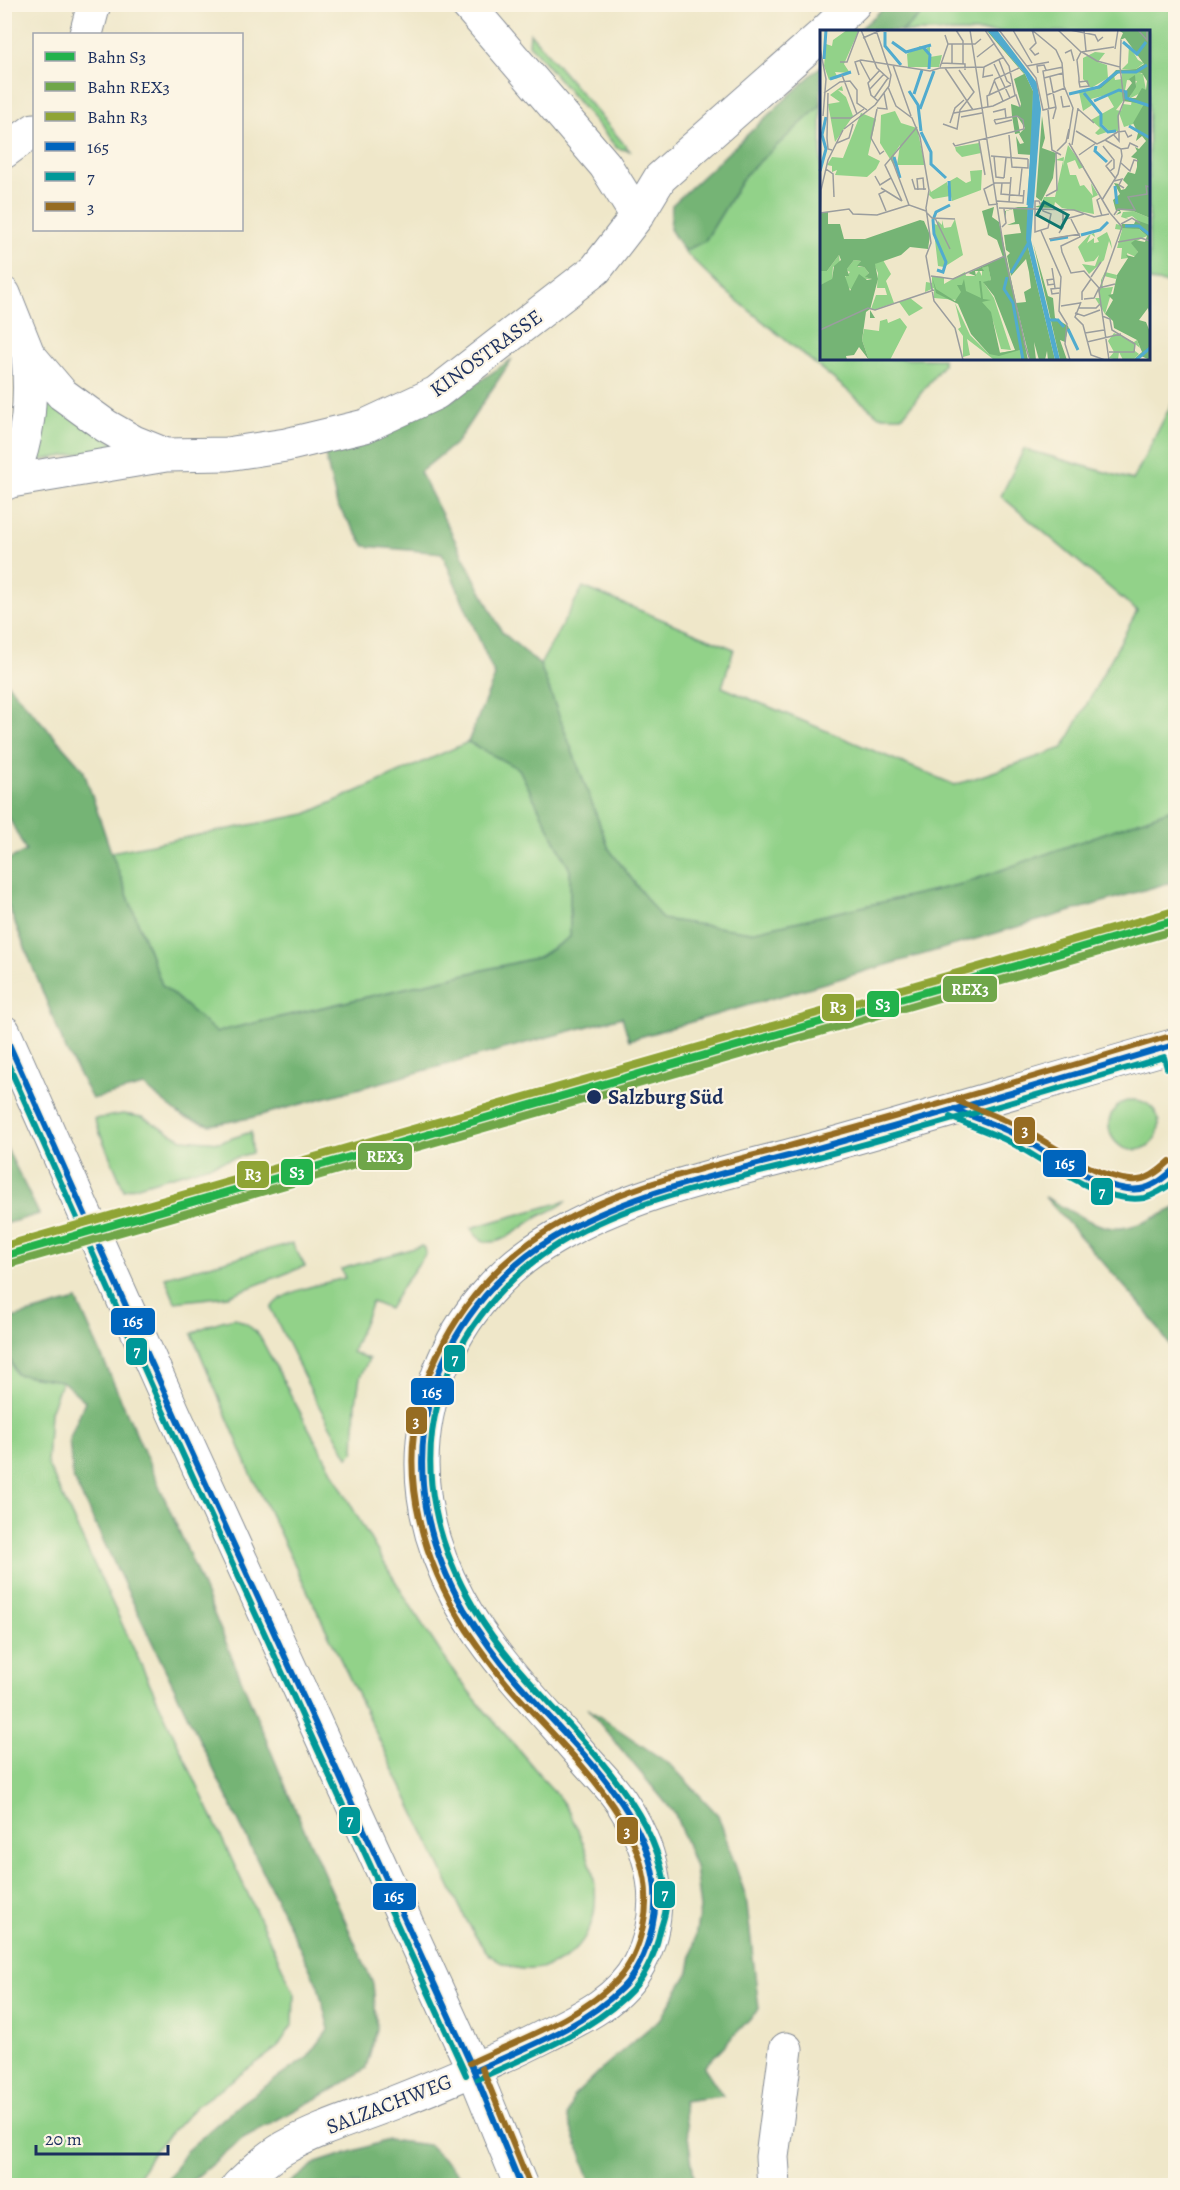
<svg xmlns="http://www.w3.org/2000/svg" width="1180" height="2190" viewBox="0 0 1180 2190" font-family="Alegreya,serif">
<rect width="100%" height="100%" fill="#fcf5e5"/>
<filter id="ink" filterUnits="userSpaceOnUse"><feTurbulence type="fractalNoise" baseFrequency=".0167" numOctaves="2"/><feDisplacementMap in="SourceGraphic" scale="12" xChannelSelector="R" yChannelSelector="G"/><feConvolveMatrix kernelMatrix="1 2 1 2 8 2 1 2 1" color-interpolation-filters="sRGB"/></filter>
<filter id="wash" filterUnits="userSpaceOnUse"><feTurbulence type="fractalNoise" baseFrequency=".008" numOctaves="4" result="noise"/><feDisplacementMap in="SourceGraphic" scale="24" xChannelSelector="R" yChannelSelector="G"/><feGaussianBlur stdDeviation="1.35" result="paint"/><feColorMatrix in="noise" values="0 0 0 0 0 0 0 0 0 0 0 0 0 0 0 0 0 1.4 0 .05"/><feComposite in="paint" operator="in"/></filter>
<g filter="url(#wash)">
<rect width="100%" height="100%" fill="#efe7c9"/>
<path fill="#92d289" stroke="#568074" stroke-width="1.5" d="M937 5H1175V284L1149 281 1148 32H902L924 12Z
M530 33 630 151 617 148 529 44Z
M821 105 822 358 943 359V365L903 416H879L723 289 684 251 705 241 745 175Z
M43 391 119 447 29 462Z
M1175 397V808L962 884 751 932 662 920 609 849 540 665 583 587 734 649 722 687 955 785 1063 748 1137 611 1001 496 1024 449 1133 480Z
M468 742 519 769 570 870V937L539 957 216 1032 162 985 111 852 306 814Z
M1109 1125a25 25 0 1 1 50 0a25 25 0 1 1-50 0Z
M123 1114 142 1117 182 1139 220 1142 251 1132 252 1153 124 1190 94 1119Z
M566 1201C558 1209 546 1212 536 1218 518 1229 488 1260 471 1228Z
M292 1243 305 1266 228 1296 175 1302 165 1277Z
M421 1246 425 1248 426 1253 404 1284 389 1309 372 1302 352 1352 369 1359 360 1377 356 1403 354 1452 348 1457 315 1399 271 1309C278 1291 326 1283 345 1278L341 1269Z
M235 1318 247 1324 259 1335C319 1448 379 1563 452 1669 479 1708 513 1741 542 1778 550 1787 559 1796 565 1806 576 1823 583 1841 589 1860 597 1883 599 1913 586 1935 567 1970 520 1981 490 1955 475 1942 454 1895 445 1876L251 1474 192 1334C206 1325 219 1321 235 1318Z
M4 1345 16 1374 62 1381 50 1412 47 1463 294 1993 293 2024 277 2048 195 2107 154 2151 133 2185H5Z"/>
<path fill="#75b475" stroke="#48726a" stroke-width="1.5" d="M887 5V4L937 5 924 12 902 31H858Z
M821 66V105L745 175 705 241 684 251 670 229 672 205Z
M512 359 457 442 420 472 502 632 540 665 609 849 662 919 751 932 962 884 1175 808V881L629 1040 622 1017 250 1118 210 1125 183 1117 144 1086 92 1099 66 1050 5 898V861L26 851 5 810 4 680 83 769 111 852 162 985 216 1032 540 957 570 937V870L519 769 468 742 495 676 442 553 365 546 337 505 324 450 452 400Z
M4 1143 39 1214 5 1224H4Z
M1045 1197C1061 1206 1095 1227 1113 1228 1132 1230 1159 1216 1175 1208V1353L1147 1312Z
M77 1300 187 1549 290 1797 373 1984 377 2030 366 2068 336 2088 243 2138 187 2185H164L185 2152 241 2103 308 2057 329 2029 318 1986 73 1478 69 1440 85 1401 62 1381 16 1374 5 1345V1320Z
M587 1708 672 1766 718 1815 746 1897 759 2009 704 2067 723 2096 683 2101 695 2185H592L567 2117 573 2097 606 2065 662 2017 689 1972 700 1909 695 1867 675 1814Z
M388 2140 429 2145 461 2176 465 2185H287L316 2163Z"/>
</g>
<g filter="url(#ink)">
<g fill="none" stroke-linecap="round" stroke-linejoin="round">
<defs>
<path id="minor" d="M467 4 605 165 637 216
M825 32 854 4
M86 34 94 4
M4 152 34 130
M4 294 28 354 62 394 106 426 134 442 166 455
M11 481 166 455 227 454 286 445 365 426 436 393 596 269 637 216 660 178 822 35
M4 484 11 481C29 436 32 402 28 354
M238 2186C252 2172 267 2158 284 2148 318 2129 357 2117 393 2103 446 2082 497 2061 547 2035 582 2018 620 2000 639 1964 667 1911 655 1854 624 1806 614 1789 599 1775 586 1760 563 1733 538 1706 515 1679 494 1654 473 1626 458 1598 419 1525 410 1448 440 1370 461 1315 503 1267 554 1238 633 1191 727 1173 815 1149 935 1116 1055 1079 1176 1045
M774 2186 772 2157 786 2049"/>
<path id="secondary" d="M4 1032 176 1418 474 2071 521 2186"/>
</defs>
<use href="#minor" stroke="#858b94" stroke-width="35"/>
<use href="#secondary" stroke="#858b94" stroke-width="35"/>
<use href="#minor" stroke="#fff" stroke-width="33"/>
<use href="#secondary" stroke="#fff" stroke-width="33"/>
<defs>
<path id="bus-1" d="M4 1033 176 1418 474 2071 521 2186
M954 1109C974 1118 995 1124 1014 1134 1047 1151 1103 1194 1140 1189 1154 1187 1166 1177 1176 1167
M474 2071C524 2048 582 2028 622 1988 638 1972 647 1949 652 1928 676 1829 571 1745 514 1678 495 1656 479 1633 464 1609 426 1544 411 1470 431 1396 448 1332 496 1272 553 1238 633 1190 729 1173 818 1148 936 1115 1053 1081 1170 1046"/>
<path id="bus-2" d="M4 1055 168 1422 466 2075
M950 1117C970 1126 991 1132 1010 1142 1046 1161 1102 1205 1144 1198 1156 1195 1166 1188 1176 1180
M478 2079C528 2056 584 2035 625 1997 644 1980 655 1955 660 1931 662 1923 666 1914 666 1906 669 1817 576 1736 523 1674 504 1653 487 1630 473 1606 437 1545 419 1472 438 1403 455 1340 497 1285 551 1249 628 1198 727 1182 814 1158 931 1126 1048 1092 1164 1057L1167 1068"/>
<path id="bus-3" d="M958 1101C977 1109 998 1116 1017 1126 1049 1142 1094 1177 1130 1180 1146 1182 1159 1171 1170 1161
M470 2063C518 2040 582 2018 618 1979 631 1965 639 1945 643 1926 666 1832 562 1748 507 1684 492 1666 479 1648 466 1629 424 1563 399 1481 420 1402 439 1333 483 1273 542 1234 623 1181 724 1165 815 1139 933 1107 1050 1072 1167 1037L1176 1039
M482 2068 529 2183"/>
</defs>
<use href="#bus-1" stroke="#fcf5e5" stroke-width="10"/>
<use href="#bus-2" stroke="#fcf5e5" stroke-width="10"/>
<use href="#bus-3" stroke="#fcf5e5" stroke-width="10"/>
<use href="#bus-1" stroke="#0065bd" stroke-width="6"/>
<use href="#bus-2" stroke="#009898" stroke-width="6"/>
<use href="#bus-3" stroke="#966c22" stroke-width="6"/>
<defs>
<path id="rail-1" d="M4 1256 1176 920"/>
<path id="rail-2" d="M6 1265 1176 930"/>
<path id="rail-3" d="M4 1246 1174 911"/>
</defs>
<use href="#rail-1" stroke="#fcf5e5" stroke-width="12"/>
<use href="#rail-2" stroke="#fcf5e5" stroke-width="12"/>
<use href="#rail-3" stroke="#fcf5e5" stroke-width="12"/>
<use href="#rail-1" stroke="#22b24c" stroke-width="8"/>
<use href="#rail-2" stroke="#6fa649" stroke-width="8"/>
<use href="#rail-3" stroke="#8fa435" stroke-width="8"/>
</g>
</g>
<circle fill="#1b2f5e" stroke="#fcf5e5" stroke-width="2" cx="594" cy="1097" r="8"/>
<g text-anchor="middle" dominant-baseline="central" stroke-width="4.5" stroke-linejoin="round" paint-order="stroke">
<g font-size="21" fill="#1b2f5e" stroke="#fcf5e5">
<text transform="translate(486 353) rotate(-36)">KINOSTRASSE</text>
<text transform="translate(389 2104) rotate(-21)">SALZACHWEG</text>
</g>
<g font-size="21" font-weight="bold" fill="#1b2f5e" stroke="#fcf5e5" text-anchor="start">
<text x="608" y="1097">Salzburg Süd</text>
</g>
</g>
<g transform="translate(820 30)">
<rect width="330" height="330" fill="#efe7c9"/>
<path d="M27 0H39L24 34 30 43 15 42 18 48 9 50 4 36 6 14 12 16 13 10ZM309 15 318 30 324 33 316 39H302L308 33ZM100 16 106 19 110 16V27L122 25 119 37H88L87 24ZM275 22 285 23 278 32 287 35 288 48 271 58 263 49V28ZM311 40 323 44 326 60 309 69 317 51 307 50 303 71 296 80 301 81 303 74 311 75 312 70 324 74 322 79 313 94 304 97 299 83 298 101H289L280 92 287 102 278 105 275 103 280 98 271 90 294 77 287 65 280 69 290 64 271 69 272 75 263 81 259 62 278 59 294 45 295 50 302 49V41ZM22 56 23 61 18 60 26 67 33 86 15 112 8 74 20 72 10 65ZM75 81 81 93 97 98 105 135H77L80 115 74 124 75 137 60 113 61 85ZM41 83 56 89 48 125 60 131 56 139 47 147 15 145 17 140 12 142V136L7 135 12 127 23 128ZM159 113 161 123 142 127 136 121 135 117ZM248 115 264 137 259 139 255 130 247 133 250 145H256L260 156 264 155 273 166 271 153 278 165 272 168 274 184 242 178 235 172 234 177 224 176 222 172 224 167H235L243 131 235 130 244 127 243 136ZM162 140 161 160 132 171 128 152 137 147 146 153 151 151 150 141ZM127 152 130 166 113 169 109 165 110 159 111 162ZM313 181 330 188V195H323L312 186 306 188 311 190 301 187 303 182ZM135 189 143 225 124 237 118 236 113 193 117 195 118 191 122 195V190L124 198 131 197ZM296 194 319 199 327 206 312 213 318 222 316 227 307 223 308 228 301 229 302 218H297L302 200 295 199ZM287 202 291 212 292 219 289 211 284 230 269 244 262 234 275 236 279 225 274 231 265 232 258 217 269 205 274 203 275 207 271 204 267 213 274 208V213L279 212 277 208ZM19 225 20 234 13 237 12 250 0 255V241H7ZM34 230 41 231 38 237H44L49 243 46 247 52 249H45L47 254 41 257 45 260 40 261 39 256 44 248 38 247 32 260 27 257 25 247 30 242 26 240ZM63 230 71 244 66 251 74 273 54 280 51 279 56 265H67L65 258H57L58 243 54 234ZM168 235 171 250 164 253 174 268 191 320 181 319 173 291 162 277 148 271 114 268V258L105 262 106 252 112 253V246L124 247V254L145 242 146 246H155L159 240 162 246V238ZM288 235 285 242 297 245 296 249 284 246 282 250 283 258 293 257 285 284 275 268H280L278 259 281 258V250L284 244ZM90 268 103 278 89 286 79 272ZM135 273 150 305 169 324 200 320 201 330 173 329 147 309 150 325 143 327V306L138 299 141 297ZM80 288 87 297 70 330H49L42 310 44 299 59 301 60 291 67 289 68 293ZM294 303 314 312 317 310 320 318 315 314V321L319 324 313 330H303L299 322 298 330 289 328 294 322 288 311Z" fill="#92d289"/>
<path d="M166 0 172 5 205 44 213 61 212 125 198 124 196 106 200 114 204 113 199 104 205 98 197 86 200 103 195 104 192 86 191 74 200 77 201 74 194 49 204 44ZM298 0H330V188L313 181 300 180 301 183 296 185 300 181H296L293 170 300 164 294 153 299 154 301 160 305 159 308 155 303 150 308 142 315 144 317 137V129L311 127 317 121 315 117 319 119 326 111 322 106 316 111 318 103 313 93 324 74 303 71 302 60 306 61 312 53 309 49 315 45 316 57 309 68H316L322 58 326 60 327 51 322 43 301 41 281 58 267 61 284 53 296 40 316 39 324 34 305 8 300 10 303 3ZM222 86 225 108 222 118 236 123 233 148 221 172 233 178 214 177 221 175V171L216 167ZM174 177 172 187 179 192 208 330H201L200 320 179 326 169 324 151 304 138 274 116 263 112 247 116 259 135 271 141 262 137 255H142L144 249 146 261 161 268 159 251H161L163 269 171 270 162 272 171 282 180 323 195 320 174 266 163 252 171 250 168 236 162 238 164 241H155L156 246 148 243 183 227 177 210 168 205 162 181ZM198 177H208L207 213 235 330H228L227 321 225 330H219L214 312 216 330H210L201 294 196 273 206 272 204 262 211 258 209 242 206 229 191 246 187 226 190 223 186 220 184 205 201 203 199 194 187 195 195 192 193 179 186 181V193L185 181ZM8 182V194H20L24 209H45L100 190 104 191 110 205 108 219 90 217 81 225 55 234 58 249 50 280 55 288H50V279L46 282 42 310 49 330 39 317 34 325 26 326 27 330H0V255L12 249 14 236 21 230 19 225 7 241H0V183ZM34 230 41 231 37 236 44 237 49 243 45 247 52 249 47 250 39 244 30 261 25 246H29L27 239ZM316 190 330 195V287L328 278 319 290 326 292 330 302V330L321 326 313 330 322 322 317 310 294 298 293 291 285 284 293 270 288 265 293 264 297 245 308 228 306 225 314 227 318 222 311 213 315 210 325 212 327 206 319 199 302 198V194H314ZM213 213 228 266 233 268 235 288 248 296 258 321 248 299 245 312 240 310 247 330H240Z" fill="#75b475" fill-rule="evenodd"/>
<path d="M167 0H177L217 53 221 79 211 210 240 330H235L206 209 213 61 205 44Z" fill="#51abce"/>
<path fill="none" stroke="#51abce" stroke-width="3" d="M172 0 210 47 217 65 208 175M65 2V16L81 35M72 12 86 22 111 15M303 12 317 24 326 12M103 17 110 25 109 39M4 29 6 0M10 49 31 42M89 61 98 75 101 101M264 63 281 84V95L288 102 296 101M94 64 102 40M249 64 279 57 297 42H316L327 35M274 71 299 60 306 62V68L330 76M100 79 114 41M309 96 330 108M101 102 111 122V134L126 148M276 116 275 121 287 132M74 127 80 148M0 141 6 119 2 105 6 87M129 151 130 171M295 156 297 174M305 196H319L330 205M261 205 280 200 288 192M230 210 248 207M117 240 123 242 126 232 114 204 113 190 116 182 130 175M191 243 209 212M187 247 184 259 193 273 203 330M229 290H238L244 297M248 299 258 320M316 330 330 318"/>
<path fill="none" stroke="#9a9d9e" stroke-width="1.5" d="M41 0 57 38 69 49M136 0 143 11V34M150 0 185 227 205 314M165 0 189 36 195 65M179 0 216 48 223 80 236 77M193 0 212 33M212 0 216 13 210 19 215 25 219 23M212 0 236 20 242 33 244 56 253 78 248 109M238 0 261 22M250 0 275 5 278 11 283 7M264 0 266 21M318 0 327 10V0M43 8 61 0M128 14H155L161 9M0 18 6 49 3 86M295 19 298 0M261 22 294 17M245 23 251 20 254 31M157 27 175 13M179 30 187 51 191 54M40 31 50 50M20 32H27L39 0M121 33 145 34V40M132 34V14M174 34 190 68M73 35 91 86M207 36 229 32M120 37 128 14 125 5M164 37 163 47 173 45M120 38 164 37 184 27M125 38 153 80M300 39 301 10M218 43 217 36 224 35 226 40M22 45 37 84M39 45 35 32 41 30 110 41 120 38M230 47 236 78 233 89M224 48 243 43M174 50 183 71M259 52 267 51 269 56 260 57 259 52V48L257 30 261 22M68 57 76 76 92 88 100 107 109 160 106 178 111 213 106 226 114 271 135 298 143 330M49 60 64 44M4 63 20 52 30 51 37 60V73L47 80M8 63 7 108 8 119 12 120M169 65 175 49 199 38M227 65 245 58M241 66 243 77 250 76M54 68 68 48M58 71 51 65 48 53 60 40M168 77 167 66 191 55M57 78 67 79 64 63M57 79 51 108 60 124 64 121M229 79 223 41 243 37M258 79 274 93M228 80 232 120 241 125M173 82 185 79 186 88M134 83 173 76 196 65 200 77M141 87 162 83M11 88H31L44 79M174 90 176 94 192 90M130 93 135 78 144 70M123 94 137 99 140 80 154 62 139 40M24 99 55 75 69 56 71 45 56 0M256 101 277 114 285 110 299 101 298 86 304 71 300 37 277 31 262 22M298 102 305 101 308 107 312 105M293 104 299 111V102M189 105 192 137 208 138V129M159 111 165 145M17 113 29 108 33 94M133 113 135 116 204 99 203 90 197 86 174 90M249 113 290 183M252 115 258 78M283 116 294 130V138L290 141M301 119 308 118 310 113 318 117M237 121 246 112 249 99M259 125 276 113M171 126 208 129M174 126 176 147 184 148M71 127 89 175 106 181M292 130 286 136 296 149M301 133 310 141 314 130 318 131M6 139 13 144 14 167M55 146 60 155 71 148M184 148 186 128M92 149 95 159H106M294 151 302 149 299 155 304 158M182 153 181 164 204 166M61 158 82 171M98 160 97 149 103 148 104 160M65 161 59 164 66 181M199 166 202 138M226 166 237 160 236 122M280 168 277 170 282 186M282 170 298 144 302 126 301 119 285 110M82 171 65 135 97 97M177 171 203 173 204 160M219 171 223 181 231 184 228 198 215 202V171ZM189 172 191 147M178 174 169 175 164 159 175 153H190M179 178 254 180 274 187 289 184M106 182 112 188 135 189M0 183 29 179 33 184 57 185 89 175M294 185 298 179 315 180 308 167 327 164 326 156 330 157M115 188 130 219M251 189 260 207 241 216 242 222 251 243 264 241 279 258M242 190 264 184M301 194 312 188 320 193M182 197 186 193 184 179M221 201 241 247 239 281 247 294 245 314 250 330M239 203 243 197V182M229 209 260 204M298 212 321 208 330 211M0 217 1 160 8 130 23 100M232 238 235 258M111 246 133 249 185 226M271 247 281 232M234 249 227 250 228 255 235 254M239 263 232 264 231 259 240 258M264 269 274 268 279 258 295 254M262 270V262L271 249M261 272 255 287 263 295 271 325 285 330M241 276 260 273M258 278H276L280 274M255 283 264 286 280 280M282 286 290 289 292 300 315 314 314 322H289M0 300 48 278 55 280 114 260M265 303 284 300M204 312 210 330M267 312 301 304M289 330 279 261 302 197 290 183"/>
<path fill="#0f766e" fill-opacity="0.15" stroke="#0f766e" stroke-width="3" d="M224 172 248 185 241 198 217 185Z"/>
<rect width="330" height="330" fill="none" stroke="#1b2f5e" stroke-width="3"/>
</g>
<g stroke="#fcf5e5" stroke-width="2">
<rect x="942" y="975" width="56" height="28" rx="6" fill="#6fa649"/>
<rect x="866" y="990" width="34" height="28" rx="6" fill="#22b24c"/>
<rect x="821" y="993" width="34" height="29" rx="6" fill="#8fa435"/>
<rect x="1013" y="1116" width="23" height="29" rx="6" fill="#966c22"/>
<rect x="357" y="1142" width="56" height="29" rx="6" fill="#6fa649"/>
<rect x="1042" y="1149" width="45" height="29" rx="6" fill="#0065bd"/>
<rect x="280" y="1158" width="34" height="28" rx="6" fill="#22b24c"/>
<rect x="236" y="1160" width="34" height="29" rx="6" fill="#8fa435"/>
<rect x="1090" y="1177" width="24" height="29" rx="6" fill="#009898"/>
<rect x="110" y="1307" width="46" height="29" rx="6" fill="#0065bd"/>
<rect x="125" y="1337" width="23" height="29" rx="6" fill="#009898"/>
<rect x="443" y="1344" width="23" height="29" rx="6" fill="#009898"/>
<rect x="410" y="1377" width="45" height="29" rx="6" fill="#0065bd"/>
<rect x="405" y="1406" width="23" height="29" rx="6" fill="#966c22"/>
<rect x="338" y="1806" width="23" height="29" rx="6" fill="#009898"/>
<rect x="616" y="1816" width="23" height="29" rx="6" fill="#966c22"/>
<rect x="653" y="1880" width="23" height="29" rx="6" fill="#009898"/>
<rect x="372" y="1882" width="45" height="29" rx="6" fill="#0065bd"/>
</g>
<g font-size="16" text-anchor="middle" font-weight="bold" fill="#fff">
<text x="970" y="995">REX3</text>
<text x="883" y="1010">S3</text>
<text x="838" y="1013">R3</text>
<text x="1025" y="1136">3</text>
<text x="385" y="1162">REX3</text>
<text x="1065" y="1169">165</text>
<text x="297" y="1178">S3</text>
<text x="253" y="1180">R3</text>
<text x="1102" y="1198">7</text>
<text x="133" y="1327">165</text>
<text x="137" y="1357">7</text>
<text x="455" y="1365">7</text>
<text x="432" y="1398">165</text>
<text x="416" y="1427">3</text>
<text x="350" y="1826">7</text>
<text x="627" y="1837">3</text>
<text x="665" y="1900">7</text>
<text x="394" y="1902">165</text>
</g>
<rect width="1180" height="2190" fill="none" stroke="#fcf5e5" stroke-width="24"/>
<rect x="33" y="33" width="210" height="198" fill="#fcf5e5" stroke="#a2a6af" stroke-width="1.5"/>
<rect x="45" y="52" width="30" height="9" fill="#22b24c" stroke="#a2a6af" stroke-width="1.5"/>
<text x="87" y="63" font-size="18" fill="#1b2f5e">Bahn S3</text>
<rect x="45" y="82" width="30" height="9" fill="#6fa649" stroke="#a2a6af" stroke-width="1.5"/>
<text x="87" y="93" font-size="18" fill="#1b2f5e">Bahn REX3</text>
<rect x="45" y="112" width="30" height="9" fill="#8fa435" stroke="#a2a6af" stroke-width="1.5"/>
<text x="87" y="123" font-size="18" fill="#1b2f5e">Bahn R3</text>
<rect x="45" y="142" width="30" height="9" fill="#0065bd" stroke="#a2a6af" stroke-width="1.5"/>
<text x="87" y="153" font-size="18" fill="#1b2f5e">165</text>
<rect x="45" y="172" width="30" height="9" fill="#009898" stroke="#a2a6af" stroke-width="1.5"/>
<text x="87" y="183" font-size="18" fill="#1b2f5e">7</text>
<rect x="45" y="202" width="30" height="9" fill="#966c22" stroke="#a2a6af" stroke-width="1.5"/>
<text x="87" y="213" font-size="18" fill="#1b2f5e">3</text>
<path d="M36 2145v9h132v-9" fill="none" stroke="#1b2f5e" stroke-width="3"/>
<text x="45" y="2145" font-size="18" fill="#1b2f5e" stroke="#fcf5e5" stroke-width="4.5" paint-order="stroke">20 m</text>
</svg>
